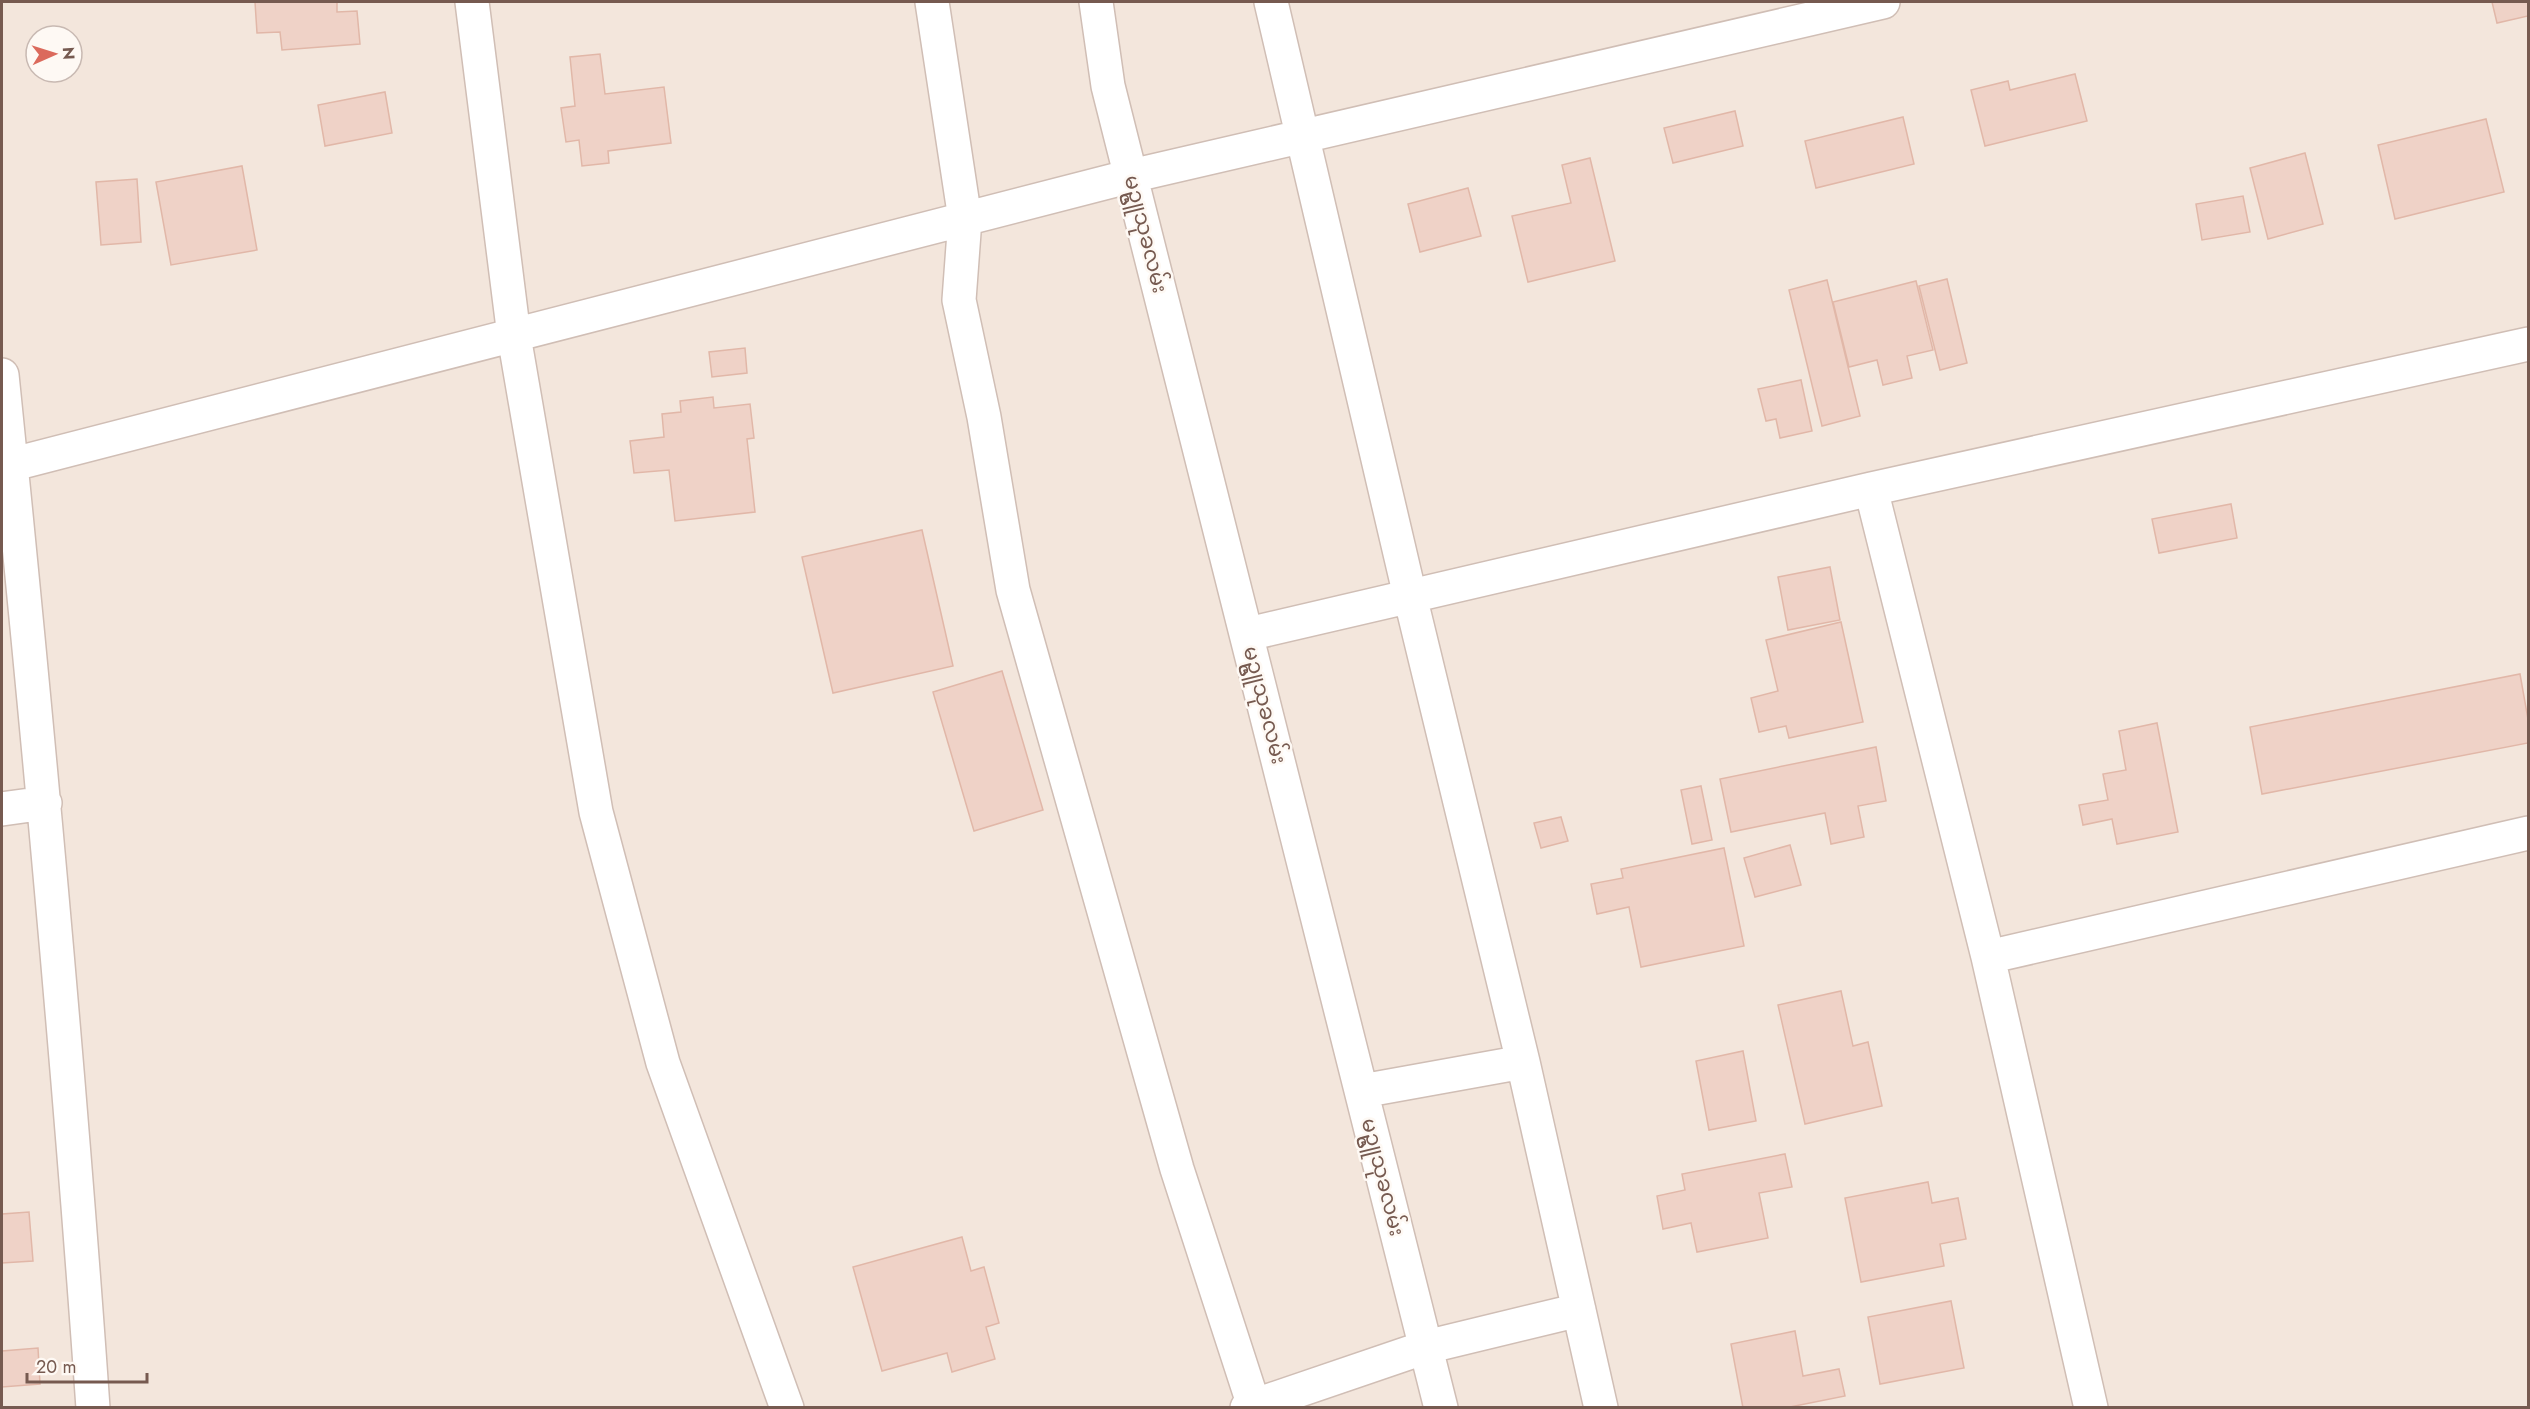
<svg xmlns="http://www.w3.org/2000/svg" width="2530" height="1409" viewBox="0 0 2530 1409" font-family="Jost,'Noto Sans Myanmar',sans-serif">
<rect width="100%" height="100%" fill="#fcf4ed"/>
<path fill="#f3e6dc" fill-rule="evenodd" d="M2 2H2528V1407H2ZM36 36H72V72H36Z"/>
<path fill="#efd2c7" stroke="#e1b7a8" stroke-width="1.5" d="M255 2H337V12L357 11 360 44 282 50 280 32 257 33Z
M2492 2H2528V16L2497 23Z
M600 54 605 94 664 87 671 143 608 151 609 163 582 166 579 140 566 142 561 108 575 106 570 57Z
M2075 74 2087 121 1985 146 1971 90 2008 81 2010 90Z
M385 92 392 133 325 146 318 105Z
M1735 111 1743 146 1673 163 1664 128Z
M1903 117 1914 164 1816 188 1805 141Z
M2486 119 2504 192 2395 219 2378 145Z
M2305 153 2323 224 2268 239 2250 168Z
M1590 158 1615 261 1528 282 1512 216 1571 203 1562 165Z
M242 166 257 250 171 265 156 182Z
M137 179 141 242 101 245 96 182Z
M1468 188 1481 236 1420 252 1408 204Z
M2243 196 2250 232 2202 240 2196 204Z
M1947 279 1967 363 1940 370 1919 286Z
M1827 280 1860 416 1822 426 1789 290Z
M1916 281 1933 350 1907 356 1912 378 1883 385 1877 360 1849 367 1833 302Z
M745 348 747 373 712 377 709 352Z
M1801 380 1812 431 1780 438 1776 419 1766 421 1758 389Z
M713 397 714 408 750 404 754 438 747 439 755 512 675 521 669 470 634 473 630 441 664 437 662 414 681 412 680 401Z
M2231 504 2237 538 2159 553 2152 519Z
M922 530 953 666 833 693 802 557Z
M1830 567 1840 620 1788 630 1778 577Z
M1841 622 1863 722 1789 738 1786 726 1759 732 1751 698 1778 691 1766 640Z
M1002 671 1043 810 974 831 933 692Z
M2520 674 2528 719V743L2262 794 2250 727Z
M2157 723 2178 832 2117 844 2112 819 2083 825 2079 805 2108 800 2103 774 2126 770 2119 731Z
M1876 747 1886 801 1858 806 1864 837 1831 844 1825 813 1731 832 1720 779Z
M1701 786 1712 840 1692 844 1681 790Z
M1561 817 1568 841 1541 848 1534 823Z
M1790 845 1801 885 1755 897 1744 858Z
M1724 848 1744 946 1641 967 1629 907 1597 914 1591 884 1623 878 1621 869Z
M1841 991 1853 1046 1868 1042 1882 1106 1805 1124 1778 1005Z
M1743 1051 1756 1121 1709 1130 1696 1061Z
M1785 1154 1792 1187 1759 1193 1768 1238 1697 1252 1691 1223 1663 1229 1657 1196 1685 1190 1682 1174Z
M1928 1182 1932 1203 1958 1198 1966 1239 1940 1244 1944 1266 1861 1282 1845 1198Z
M29 1212 33 1261 2 1263V1214Z
M962 1237 971 1271 984 1267 999 1323 986 1327 995 1359 952 1372 947 1353 882 1371 853 1267Z
M1951 1301 1964 1368 1880 1384 1868 1317Z
M1795 1331 1803 1376 1839 1369 1845 1396 1785 1408H1743L1731 1344Z
M38 1348 40 1384 2 1387V1351Z"/>
<g fill="none" stroke-linecap="round" stroke-linejoin="round">
<defs>
<path id="minor" d="M472 2 514 336 596 812 663 1063 787 1408
M932 2 965 219 959 300 984 417 1013 590 1177 1169 1254 1406
M1096 2 1108 86 1441 1408
M1271 2 1410 596 1523 1062 1601 1408
M2 375C37 719 69 1063 93 1408
M2 467 1131 176 1883 2
M1871 489 1988 957 2091 1408
M1248 634 1871 489 2528 344
M2 809 45 803
M1988 957 2528 833
M1362 1091 1523 1062
M1247 1408 1426 1347 1579 1310"/>
</defs>
<use href="#minor" stroke="#d0beb5" stroke-width="36"/>
<use href="#minor" stroke="#fff" stroke-width="33"/>
</g>
<g text-anchor="middle" dominant-baseline="central" stroke-width="5" stroke-linejoin="round" paint-order="stroke">
<g font-size="21" fill="#765a50" stroke="#fef9f4">
<text transform="translate(1146 234) rotate(76)">မဥ္ဇူသုခလမ်း</text>
<text transform="translate(1265 705) rotate(76)">မဥ္ဇူသုခလမ်း</text>
<text transform="translate(1383 1177) rotate(76)">မဥ္ဇူသုခလမ်း</text>
</g>
</g>
<rect width="2530" height="1409" fill="none" stroke="#765a50" stroke-width="6"/>
<g transform="translate(54 54) rotate(87)"><circle r="28" fill="#fef9f4" stroke="#c8b9b2" stroke-width="1.5"/>
<path d="M0-4.5L10 22L0 15L-10 22Z" fill="#db6a5c"/>
<text y="-9" font-size="16" font-weight="bold" text-anchor="middle" fill="#765a50">N</text>
</g>
<path d="M27 1373v9h120v-9" fill="none" stroke="#765a50" stroke-width="3"/>
<text x="36" y="1373" font-size="18" fill="#765a50" stroke="#fef9f4" stroke-width="4.5" paint-order="stroke">20 m</text>
</svg>
